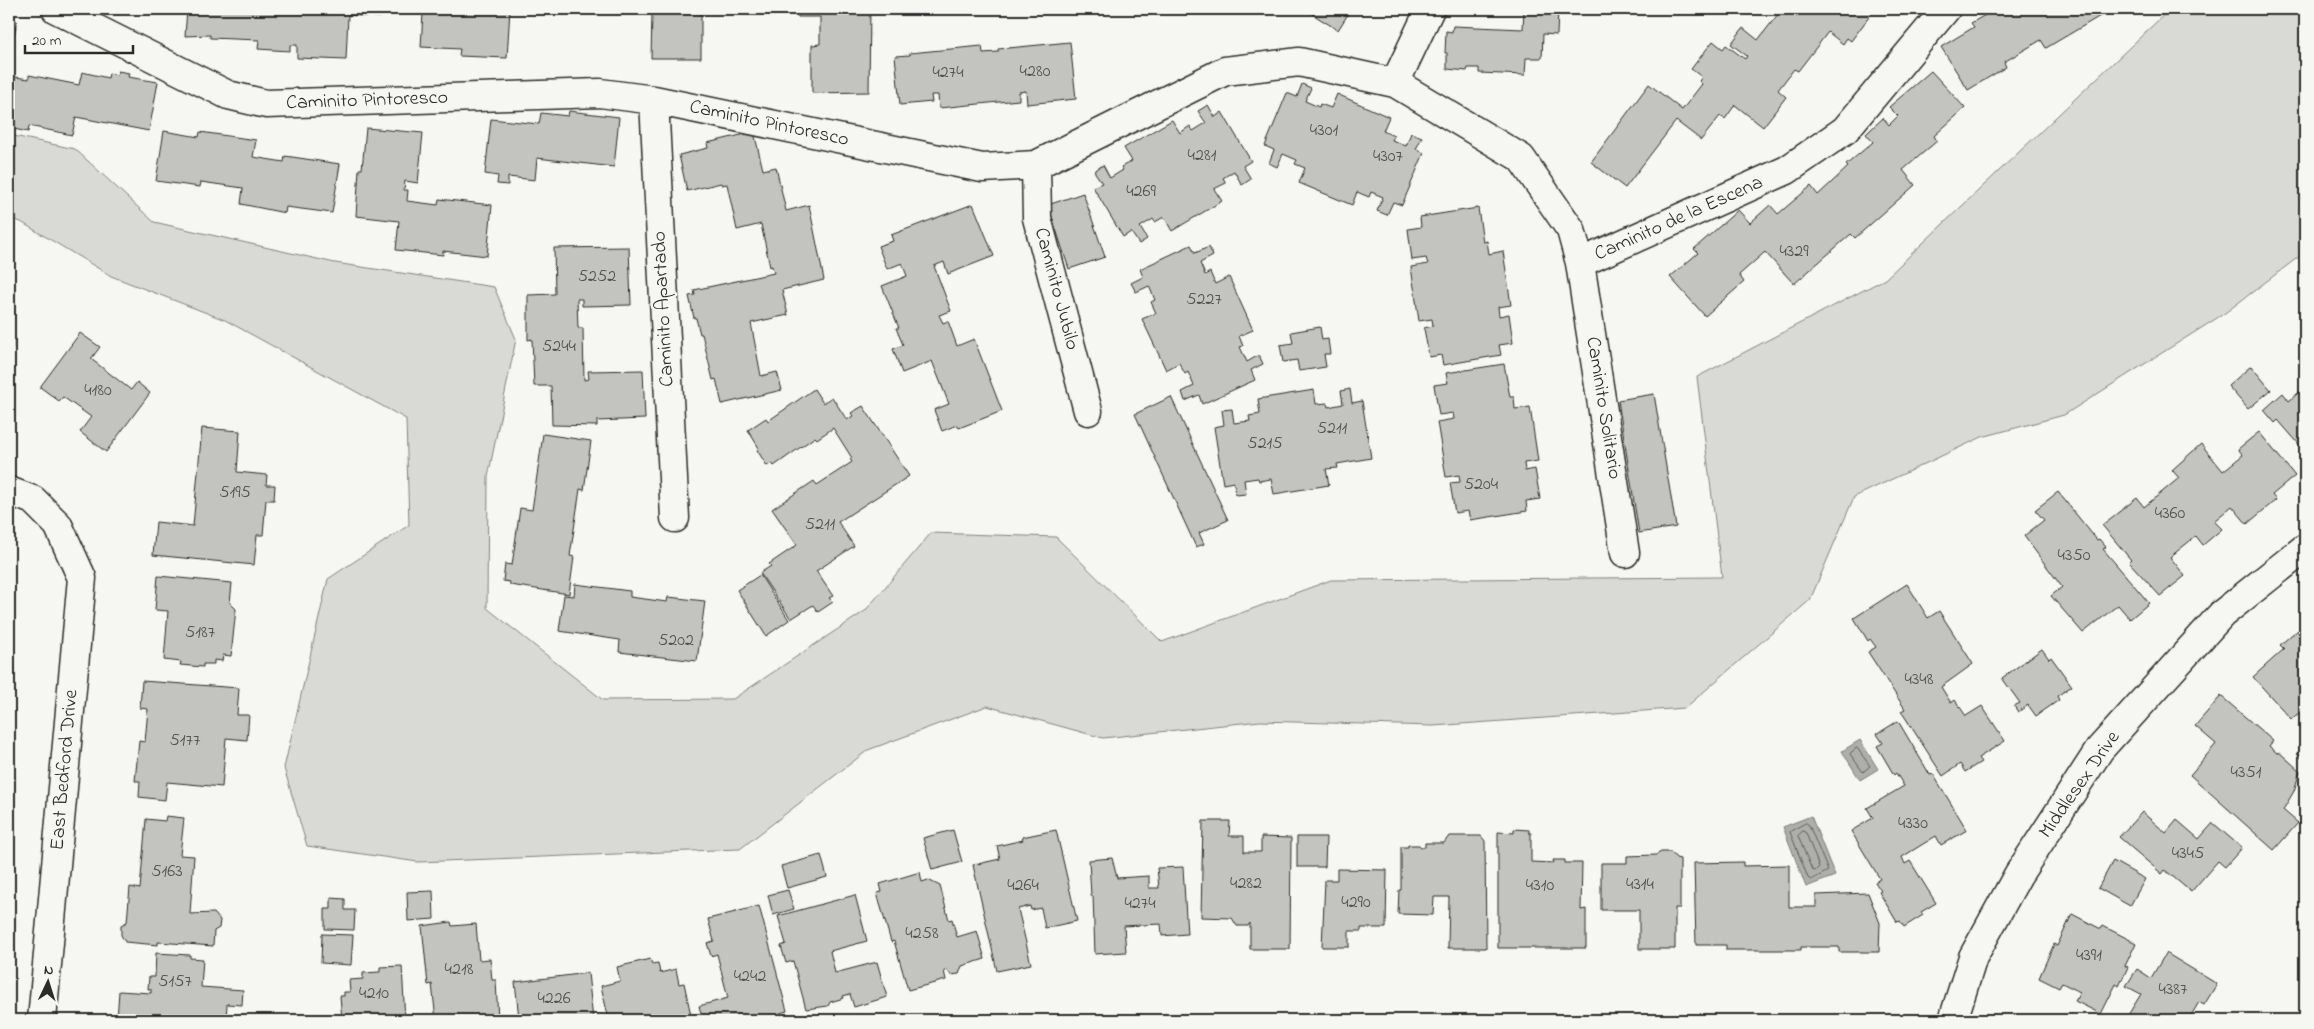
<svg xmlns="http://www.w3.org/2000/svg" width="2314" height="1029" viewBox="0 0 2314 1029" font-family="'Indie Flower',sans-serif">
<rect width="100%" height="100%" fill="#f6f6f2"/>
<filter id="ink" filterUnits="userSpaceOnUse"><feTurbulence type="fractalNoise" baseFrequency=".02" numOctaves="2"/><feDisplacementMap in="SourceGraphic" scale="10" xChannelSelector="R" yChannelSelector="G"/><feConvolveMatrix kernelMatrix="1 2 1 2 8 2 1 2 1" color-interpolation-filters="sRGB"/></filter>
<g filter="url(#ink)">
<path fill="#d9d9d5" stroke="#828280" d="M2170 9H2305V252L2225 313 2064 415 1982 437 1854 497 1810 600 1685 708 1433 726 1260 721 1103 738 987 706 868 750 740 849 418 862 307 846 284 768 328 579 409 525 406 419 225 320 111 276 21 222 9 218V135L75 149 154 222 335 263 494 287 516 339 488 477 487 608 603 700 733 699 865 611 931 533 1056 537 1162 642 1331 580 1722 577 1697 377 1885 279Z"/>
<path fill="#aeaeab" stroke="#7a7a78" d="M1860 740 1878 769 1860 780 1842 751Z
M1811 816 1835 876 1806 887 1783 827Z"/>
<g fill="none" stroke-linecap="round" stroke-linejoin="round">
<path stroke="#5f5f5e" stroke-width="1" d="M1857 748 1870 766 1863 772 1850 754Z
M1806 823 1809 825 1828 871 1811 880 1808 878 1790 832Z
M1803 831 1806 833 1819 867 1815 871 1812 870 1798 836Z"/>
</g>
<path fill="#c3c3c0" stroke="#2b2b2b" d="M187 9H510L507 58 459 56 460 49 421 47 423 13 380 11V17L348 15 346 60 297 58V45H290V51L258 49 259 40 210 38V35L185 36Z
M647 9H701V58H651L652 13H647Z
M797 9H870L869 92 812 93V45L820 44V17H798Z
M1304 9H1356L1353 13 1350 11 1338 30Z
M1524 9H1558L1557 35 1543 34 1542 58H1526L1525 75 1479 73V68H1468L1467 71 1447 69V53H1445L1446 31 1452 32 1453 26 1523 29Z
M1782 9H1806L1815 15 1820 9H1875L1851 41 1847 38 1843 44 1828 32 1798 71 1794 69 1778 90 1786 97 1763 127 1735 105 1725 119 1720 116 1701 140 1676 121 1625 188 1591 162 1649 84 1682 110 1702 84 1699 81 1702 77 1691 69 1713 41 1723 49 1726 45 1745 59 1747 56 1731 44 1743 28 1758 40Z
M1996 9H2112L2046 48 2041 40 2004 62 2006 67 1968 90 1941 47 1974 27 1971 23Z
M9 19 17 21 9 62Z
M1070 42 1076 99 1027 104 1026 91 1019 92V100L939 108 938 95H931L932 102 900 105 895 56 910 55V53L982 46 983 53 998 52V49Z
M118 71 129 73 128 77 158 82 149 131 76 117 72 135 29 126 28 132 9 128V76L29 79V75L79 85 82 72 108 78 109 73 117 75Z
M1931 71 1965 108 1934 136 1937 141 1903 170 1915 185 1855 238 1851 234 1794 284 1765 252 1739 275 1744 282 1705 316 1670 277 1698 253 1694 249 1738 210 1750 223 1770 205 1778 214 1811 186 1818 195 1848 167 1846 165 1873 142 1866 134 1883 118 1889 125 1898 116 1889 107Z
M1302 84 1311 88 1305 101 1319 107 1320 104 1331 108 1337 94 1389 117 1383 131 1394 136 1392 140 1406 146 1411 133 1422 137 1416 149 1424 153 1402 205 1393 202 1387 215 1377 211 1383 197 1371 192 1369 197 1357 192 1352 205 1299 183 1305 168 1295 164 1297 160 1283 154 1277 167 1269 163 1274 150 1265 146 1287 93 1297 97Z
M1208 105 1215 117 1222 112 1251 161 1243 166 1251 179 1242 185 1234 171 1223 178 1226 183 1214 189 1222 201 1172 231 1164 217 1155 222 1153 219 1140 227 1147 239 1139 244 1131 232 1123 237 1093 187 1102 183 1094 171 1103 165 1110 178 1123 170 1121 167 1132 161 1124 148 1172 120 1180 133 1190 126 1193 131 1206 123 1198 111Z
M569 111 619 117 614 167 537 158 535 180 508 177V185L497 184 498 176 485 174 491 119 539 124 541 113 568 116Z
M366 128 423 133 418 183 405 181 404 190H408L407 201 438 205 439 199 492 205 487 256 443 251V255L396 250 399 221 356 216 359 169H362Z
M164 131 199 137 200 132 256 140 253 157 284 162 285 156 340 164 332 213 286 207 285 213 241 204 243 188 201 182 200 187 156 181Z
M754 132 763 170 776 167 786 211 809 205 824 280 782 290 788 315 751 323 761 376 777 372 782 390 722 404 716 379 713 380 702 334H700L696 318H694L689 296 695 295 694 290 774 273 772 266 770 267 761 224 737 230 727 184 722 185 721 183 687 191 679 155 708 148 707 143Z
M1083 193 1105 257 1069 269 1048 205Z
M973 204 994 256 948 274 944 262 934 266 951 311 939 315 943 323 948 321 957 346 974 339 1002 411 959 428 957 425 942 431 934 410 949 404 932 361 902 373 893 349 903 345 896 328H899L882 286 907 276 902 263 887 269 878 246 893 241 891 235Z
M1478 208 1483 242 1487 241 1489 254 1503 251 1511 305 1498 307 1499 316 1509 314 1513 343 1499 345 1501 355 1443 365 1441 355 1429 357 1424 328 1433 326 1432 319 1419 321 1411 267 1428 264 1426 258 1412 260 1408 229 1421 227 1420 217Z
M1191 245 1195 253 1209 247 1213 256 1200 263 1205 275 1210 272 1215 284 1229 277 1253 330 1239 336 1243 346 1240 347 1247 362 1259 355 1263 364 1251 370 1255 380 1202 404 1199 395 1185 401 1182 392 1194 386 1188 372 1185 374 1179 363 1166 370 1142 319 1156 313 1151 302 1155 300 1149 286 1136 292 1131 283 1143 277 1140 269Z
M629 247 631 305 582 306V299H577L578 328H583L584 380 589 379 588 371 643 370 645 419 597 421V426L552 425 551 386H534L532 339 528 340V295L555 294 554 248Z
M1320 327 1322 340 1328 339 1330 354H1324L1326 367 1299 371 1297 360 1283 362 1280 345 1293 343 1291 332Z
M80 333 100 347 91 359 131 390 137 382 150 393 106 452 80 432 91 417 63 397 59 401 40 387Z
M9 339H13L9 378Z
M1504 364 1510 397H1514L1515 409 1530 407 1538 461 1524 463 1525 471 1535 469 1540 499 1526 501 1527 511 1470 520 1468 511 1455 513 1450 483 1460 482 1459 475 1446 477 1437 422 1454 419 1453 413 1439 415 1434 385 1448 383 1446 373Z
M2251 366 2271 390 2248 409 2228 386Z
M2305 387V451L2278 420 2275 423 2264 410 2283 393 2289 401Z
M814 389 823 403 832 397 847 420 853 416 851 413 863 406 909 476 838 522 854 546 816 571 833 596 829 598 833 602 818 612 813 605 791 619 760 573 771 566 769 564 797 545 772 509 814 481 817 485 852 462 850 459 852 458 833 428 817 439 815 437 774 466 772 463 767 466 757 450 759 448 748 430 766 418 768 421Z
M1350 389 1352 403 1362 401 1371 458 1337 464 1338 468 1326 469 1329 485 1274 494 1271 479 1259 481 1258 478 1244 480 1246 494 1236 495 1234 482 1223 484 1214 427 1224 425 1222 410 1232 409 1234 423 1250 421 1249 416 1260 414 1258 399 1314 390 1316 404 1327 403 1328 407 1343 404 1341 391Z
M1654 394 1676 527 1639 533 1618 400Z
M1171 397 1228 520 1199 533 1204 544 1196 547 1135 414Z
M202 428 240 431 237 472 267 475 266 485H275L274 500H266L263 535H257L254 565 153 555 156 522 193 526Z
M2259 432 2295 476 2272 495 2276 500 2247 524 2232 506 2214 521 2222 529 2203 545 2196 536 2170 557 2185 576 2160 596 2129 562 2131 560 2102 525 2137 498 2144 507 2179 478 2172 470 2201 444 2223 471 2243 455 2238 449Z
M543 434 591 441 584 490 580 489 570 556 574 557 569 594 510 585V582L503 581 505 564 512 565 520 508 532 510Z
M2058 492 2097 540 2099 539 2106 547 2103 549 2149 603 2130 619 2118 605 2083 633 2051 596 2062 587 2024 536 2044 520 2035 510Z
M760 575 789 620 766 636 737 590Z
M158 576 232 583 230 603 236 609 231 656 223 655 222 661 214 660V664H203V667L180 665 181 662 164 660 168 611 155 610Z
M575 584 630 591V597L667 602 668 597 705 601 697 661 619 652 620 640 559 631 564 595 574 596Z
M1907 584 1928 618 1939 611 1973 664 1941 687 1951 703 1955 700 1966 716 1982 706 2005 741 1978 758 1981 762 1965 772 1960 764 1943 776 1901 711 1905 709 1868 652 1876 647 1870 639 1868 641 1854 618Z
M2297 630 2305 639V712L2302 711 2291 719 2253 677 2284 649 2280 645Z
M2042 649 2049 659 2051 657 2072 686 2057 696 2059 700 2036 716 2028 705 2018 712 2014 706 2020 703 2002 678Z
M142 681 239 688 237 715H249L247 740 226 738 222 787 167 782 165 800 139 797 140 781H135L139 741 145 742 148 709 140 708Z
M2221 696 2273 741 2269 746 2278 754 2279 752 2300 771 2294 791 2283 810 2298 823 2274 850 2190 775 2216 744 2195 726Z
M1898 721 1930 775 1933 774 1967 830 1941 845 1936 836 1902 857 1905 864 1910 861 1936 903 1921 912 1923 915 1904 927 1900 921 1897 922 1879 892 1881 891 1875 882 1880 879 1851 831 1873 818 1867 808 1904 786 1896 773 1894 775 1877 746 1883 743 1877 734Z
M2305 746V762L2297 754Z
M2142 812 2166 833 2177 820 2199 839 2213 823 2242 848 2225 867 2218 861 2191 892 2165 870 2162 874 2119 837Z
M166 816 184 818 180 855 194 856 190 914 214 913 220 920 219 928 214 931 213 946 158 942V945L125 942 121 935V925L127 922 130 887 140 889 146 819 165 821Z
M1203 821H1230L1229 836H1244V852H1261V837L1291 838 1290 949H1250V923L1248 926H1237L1232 918 1201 917Z
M1514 829 1529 830V833H1531V862L1554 863 1553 860H1565V863H1582L1581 910 1586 909V948H1498V832L1514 833Z
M953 830 962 862 932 870 923 838Z
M1056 830 1077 921 1045 928 1041 908 1031 910 1030 906 1018 909 1031 964 997 971 973 865 1000 859 997 846 1023 840 1022 837Z
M1449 836H1481L1485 841 1486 948H1448L1449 897H1434L1433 915 1398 914 1399 890H1401V847H1408V845H1419L1421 847H1425V843H1444Z
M1297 837H1326L1325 867H1297Z
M1661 852H1671L1676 858 1680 859V908H1675V949H1639V910H1601V863H1627V856L1656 855Z
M821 855 827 877 787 888 781 866Z
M1112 858 1117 878 1149 876V888H1159L1157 868 1183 867 1187 934 1162 936 1161 924 1124 926 1126 952 1095 954 1093 896H1091L1089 860Z
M2113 861 2145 879 2130 906 2098 888Z
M1743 862V866L1789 865V907H1816V895L1868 893 1880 923 1879 952H1839V947H1801V950H1726V945H1696L1694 863Z
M1337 869 1387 870 1386 928H1361V931H1349V947H1322L1325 880H1337Z
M920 872 922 882 928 880 940 886 949 920 952 919 957 937 977 931 985 959 962 966 959 974 951 975 947 970 944 971 946 980 908 990 894 941 891 942 877 893 882 892 880 884Z
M788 890 794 909 773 915 768 895Z
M433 891 434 919 408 921 407 892Z
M855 895 867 941 830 951 835 973 877 962 887 997 854 1007 850 994 843 996 844 998 830 1002 828 1006 806 1009 793 961 786 963 781 946 786 944 778 916Z
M331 898 345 899V910H355L354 930 325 929V909H331Z
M759 906 787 1011 780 1013 781 1019 776 1020H703L699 1006 728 998 717 954 711 956 707 943 714 941 708 919Z
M2072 914 2101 929 2103 926 2136 943 2125 966 2128 967 2119 986 2116 984 2101 1014 2075 1001 2080 992 2062 983 2059 988 2039 978 2054 944 2057 946Z
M451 922 452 926 476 924 479 960 490 959 492 980H496L498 1020H436L432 984 428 985 422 926Z
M322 934 353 935 351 965 321 963Z
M156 953 190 955V958L203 959 201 987 243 990 242 1005 227 1004 226 1020H117L119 991 151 993V989H148L149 977H155Z
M2166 953 2217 984 2204 1005 2199 1002 2189 1019 2185 1017 2183 1020H2125L2141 994 2126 986 2137 969 2151 978Z
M650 959 652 964 658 963 660 973 676 969 679 984 684 983 692 1020H609L601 986 620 981 617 967Z
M402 966 405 1020H342L340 996H344V992H350L349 980 363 979V973L380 972V967Z
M588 973 593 1020H540L539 1016 519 1018 515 982Z"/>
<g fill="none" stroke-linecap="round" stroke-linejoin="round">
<defs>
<path id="street" d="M56 9 228 95 266 104 600 93 654 100 982 168 1036 165 1225 71 1299 62 1395 83 1521 158 1571 230 1580 263 1787 170 1845 130 1946 9
M1395 83 1430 9
M654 100 675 518
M1036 165 1037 218 1088 411
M1580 263 1625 553
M9 491 33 500 58 525 82 578 42 1020
M1953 1020 1973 957 2018 875 2100 749 2222 614 2305 548"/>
</defs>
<use href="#street" stroke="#2b2b2b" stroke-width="31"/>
<use href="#street" stroke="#f6f6f2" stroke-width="28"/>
</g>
</g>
<g text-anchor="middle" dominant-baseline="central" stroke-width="5" stroke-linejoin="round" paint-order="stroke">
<g font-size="18" fill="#515150">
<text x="1035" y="72">4280</text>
<text x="948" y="73">4274</text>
<text x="1324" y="131">4301</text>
<text x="1202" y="156">4281</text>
<text x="1388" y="157">4307</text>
<text x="1141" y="192">4269</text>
<text x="1794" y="252">4329</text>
<text x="597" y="277">5252</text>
<text x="1204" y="300">5227</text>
<text x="559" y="347">5244</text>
<text x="98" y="391">4180</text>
<text x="1332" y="429">5211</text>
<text x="1265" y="444">5215</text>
<text x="1481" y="485">5204</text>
<text x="235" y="493">5195</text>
<text x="2170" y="514">4360</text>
<text x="820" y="525">5211</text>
<text x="2074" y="556">4350</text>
<text x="200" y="633">5187</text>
<text x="676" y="641">5202</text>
<text x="1919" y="680">4348</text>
<text x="185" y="741">5177</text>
<text x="2246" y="773">4351</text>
<text x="1913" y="824">4330</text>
<text x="2188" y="854">4345</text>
<text x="167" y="872">5163</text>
<text x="1246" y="884">4282</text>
<text x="1640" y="885">4314</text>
<text x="1023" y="886">4264</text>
<text x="1540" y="886">4310</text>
<text x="1356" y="903">4290</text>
<text x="1140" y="904">4274</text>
<text x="922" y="934">4258</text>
<text x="2089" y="956">4391</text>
<text x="459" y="970">4218</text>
<text x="750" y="977">4242</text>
<text x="175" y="982">5157</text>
<text x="2173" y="990">4387</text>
<text x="374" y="994">4210</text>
<text x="554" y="999">4226</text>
</g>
<g font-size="20" fill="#2b2b2b" stroke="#f6f6f2">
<text transform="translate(367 101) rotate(-2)">Caminito Pintoresco</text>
<text transform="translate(769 124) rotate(12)">Caminito Pintoresco</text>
<text transform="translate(1679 219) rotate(-24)">Caminito de la Escena</text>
<text transform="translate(1056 289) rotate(75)">Caminito Jubilo</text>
<text transform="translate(664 309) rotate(-93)">Caminito Apartado</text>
<text transform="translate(1603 408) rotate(81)">Caminito Solitario</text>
<text transform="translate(65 770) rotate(-85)">East Bedford Drive</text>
<text transform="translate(2080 785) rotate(-55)">Middlesex Drive</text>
</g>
</g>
<rect width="2314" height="1029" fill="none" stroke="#f6f6f2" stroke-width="30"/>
<rect x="15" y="15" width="2284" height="999" fill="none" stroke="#2b2b2b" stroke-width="2" filter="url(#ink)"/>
<g transform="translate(48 982) rotate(4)" stroke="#f6f6f2" stroke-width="4" paint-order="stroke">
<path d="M0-4L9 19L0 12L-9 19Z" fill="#2b2b2b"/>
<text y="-8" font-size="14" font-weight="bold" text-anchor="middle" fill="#2b2b2b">N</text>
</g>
<path d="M25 45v8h108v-8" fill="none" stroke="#2b2b2b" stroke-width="2.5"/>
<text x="32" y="45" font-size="15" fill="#2b2b2b" stroke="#f6f6f2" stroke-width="4" paint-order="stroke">20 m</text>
</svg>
